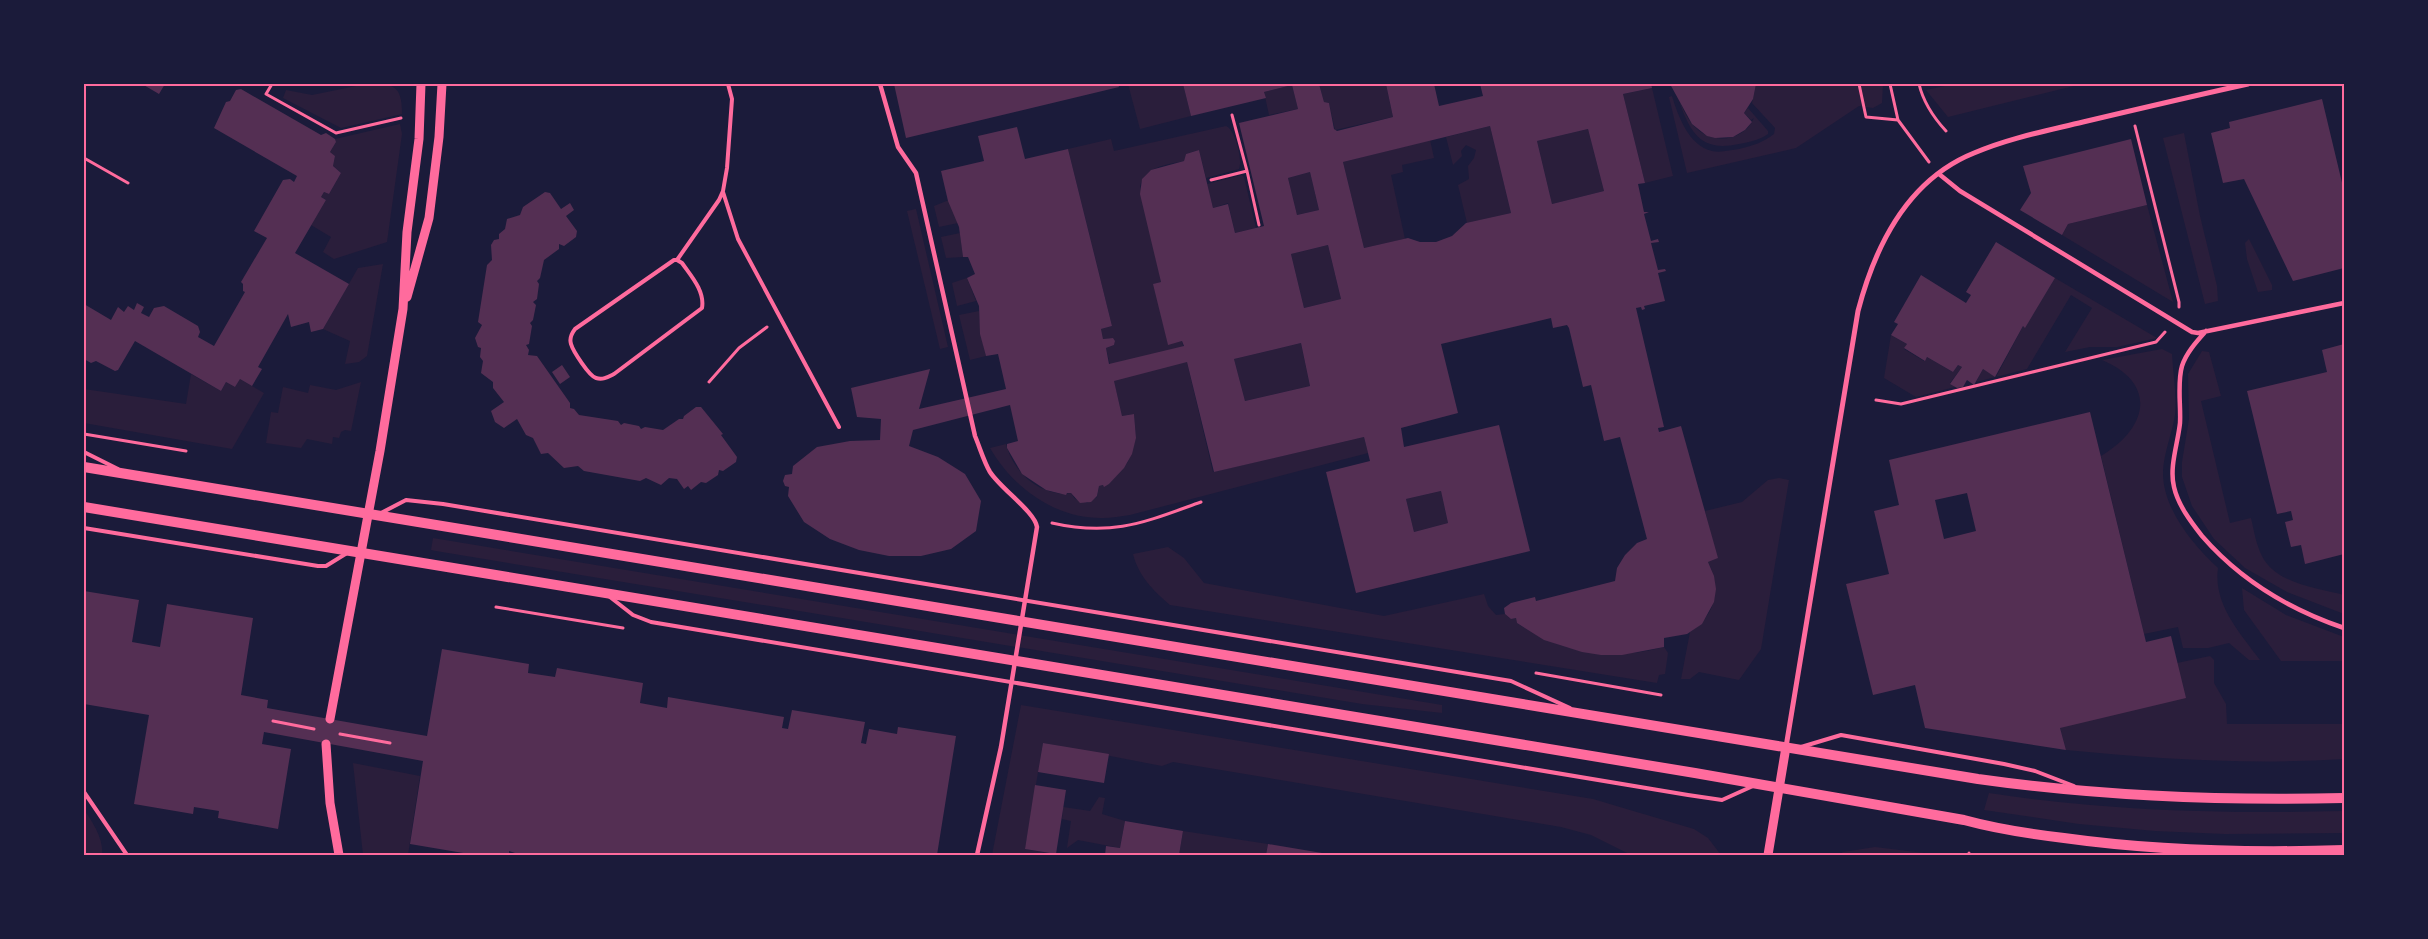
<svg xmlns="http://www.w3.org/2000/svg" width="2428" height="939" viewBox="0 0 2428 939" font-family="Commissioner,sans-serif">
<rect width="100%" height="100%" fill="#1b1b3a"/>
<path fill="#2a1e3b" d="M366 84C393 84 402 84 402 114L341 128 283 98 286 90 312 95Z
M1128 84H1183L1191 116 1140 129Z
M1319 84H1386L1393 117 1335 130 1329 103 1324 102Z
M1756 84H1883L1882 103 1873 108 1859 106 1796 148 1687 173 1669 97 1672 96C1678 116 1689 146 1712 151 1720 153 1731 150 1739 149 1752 146 1764 142 1774 134L1775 128 1752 103Z
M1954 84H2082L1948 117 1926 90Z
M1292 85 1298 109 1269 115 1264 92Z
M1652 88 1673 176 1645 183 1623 94Z
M1679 101C1684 110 1688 121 1696 128 1713 145 1744 141 1754 118L1751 120 1744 113 1748 108 1768 131V134C1760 140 1749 142 1739 144 1701 152 1691 134 1679 101Z
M400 124 402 134 387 242 334 259 323 252 331 237 311 225 326 200 321 197 324 192 329 194 341 173 333 166 335 156 330 152 336 142 335 139Z
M1226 126C1235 129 1243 160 1239 169L1206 178 1199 150 1186 154 1184 161C1166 165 1146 166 1140 186L1161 282 1154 284 1168 344 1182 341 1213 472 1364 437 1368 453 1130 515C1121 516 1112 518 1103 518 1056 519 1013 488 990 448L1006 444C1012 468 1032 489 1057 493 1064 495 1065 493 1071 493L1075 499 1087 503 1097 497 1099 486 1109 484 1128 462 1136 438 1134 414 1122 416 1106 348 1114 345 1115 341 1113 338 1103 339 1101 329 1112 326 1068 149 1111 139 1114 151Z
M1490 126 1511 213 1467 223 1458 185 1469 179 1468 166 1474 158 1476 150 1466 145 1461 151 1462 156 1453 165 1446 137Z
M1588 129 1604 191 1552 204 1537 141Z
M2184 133 2200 216 2217 286 2218 301 2205 304 2163 138Z
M1430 140 1434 158 1402 165 1403 172 1391 175 1405 239 1364 248 1343 162Z
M1310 172 1319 210 1297 215 1288 178Z
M1242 175 1244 177 1256 228 1235 233 1228 203 1213 208 1207 184Z
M949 200 958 223 939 227 934 206Z
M2147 205 2173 302 2062 235 2068 224Z
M916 209 948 347 940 349 907 211Z
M960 233 963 257 946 258 941 237Z
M2249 239 2272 285V290L2258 292 2247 259 2245 243Z
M1328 245 1341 299 1304 308 1291 254Z
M383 264 367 356 359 362 345 364 350 341 323 329 358 268Z
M967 278 976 301 957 306 952 283Z
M2055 278 2157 338 2117 347H2090L2065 352 2092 308 2071 295 2027 369 1976 382 1983 369 1996 377 2023 326 2025 327Z
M979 311 981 335 986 356 970 360 959 315Z
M1891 335 1907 344 1904 349 1924 361 1927 357 1953 372 1958 365 1962 367 1950 383 1955 387 1916 397 1884 378Z
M1301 343 1310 386 1245 401 1234 359Z
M2162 349 2172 354C2173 374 2177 395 2175 415 2172 434 2164 452 2163 471 2162 508 2193 545 2218 568 2213 604 2240 633 2260 660H2249L2229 643 2208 648H2183L2178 627 2144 634 2101 456C2147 429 2159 384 2102 360Z
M2202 351 2209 352 2221 396 2201 401 2230 523 2251 518C2254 531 2256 544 2262 556 2276 584 2317 588 2344 595V614L2287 592 2245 568 2214 539 2192 506 2182 477V462L2189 419 2188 374Z
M191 374 221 391 226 382 235 387 240 379 264 393 232 449 84 423V389L186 404Z
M361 382 351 431 345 430 341 432 339 438 333 437 332 444 307 439 301 448 266 443 271 412 278 413 283 387 308 393 310 385 336 390Z
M1779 478 1789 480 1761 649 1739 680 1699 672 1690 679H1681L1690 632C1715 616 1722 589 1708 562L1717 558 1705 511 1742 502 1768 480Z
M1441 491 1448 523 1414 532 1406 499Z
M433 538 1442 705V713L1362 704 436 551 431 550Z
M1168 547 1184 558 1204 583 1384 616 1484 594 1488 606 1496 615 1505 614 1511 619 1516 618 1517 623C1562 654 1612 661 1664 647L1668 653 1665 674 1659 675 1657 683 1170 605C1153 590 1139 577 1133 554Z
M2242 588 2286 615 2344 637V661H2281L2244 610Z
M2210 656 2214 660V683L2226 704 2227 724H2344V759C2251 765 2158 759 2066 750L2060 728 2177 663Z
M1021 705 1593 799 1694 829 1708 838 1721 855H1631L1591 835 1561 827 1173 762 1162 766 1043 743 1025 849 1059 855H992Z
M353 763 420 776 408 855H363Z
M1989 793C2106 811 2225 814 2344 811V833L2225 834 2155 831 2079 824 1984 810Z
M1099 797 1105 798 1102 814 1125 821 1120 848 1078 840 1067 848 1071 821 1062 819 1063 807 1090 811Z
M84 810C93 822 104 840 102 855H84Z
M1183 831 1268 844 1266 855H1179Z
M1875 847 1941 855H1838L1843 852Z"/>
<path fill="#542f53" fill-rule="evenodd" d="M142 84H165L159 94Z
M894 84H1118L1119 87 906 138Z
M1183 84H1319L1324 102 1329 103 1334 129 1337 131 1393 117 1386 84H1434L1439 106 1483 96 1480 84H1651L1652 88 1623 94 1645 183 1638 184 1644 212H1649L1644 214 1651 241 1658 239 1659 242 1651 243 1658 270 1665 269 1666 271 1658 273 1665 301 1644 306 1645 309 1642 310 1641 307 1636 308 1664 427 1658 428 1659 432 1681 426 1718 558 1708 562 1714 576 1716 589 1714 602 1702 624 1687 634 1664 638V647L1622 655H1601L1582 652 1544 640 1517 623 1516 618 1511 619 1505 614 1504 608 1511 603 1535 597 1536 601 1615 581 1617 568 1625 555 1637 543 1647 539 1620 437 1604 441 1591 385 1583 387 1569 328 1567 325 1553 328 1551 318 1441 344 1458 413 1401 428 1404 447 1499 425 1530 551 1356 593 1326 472 1370 461 1364 437 1214 472 1187 362 1114 381 1122 416 1134 414 1136 438 1132 454 1124 468 1109 484 1104 487 1103 485 1099 486 1097 496 1091 502 1080 503 1071 493H1067L1066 495 1046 490 1022 474 1007 448V444L1018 441 1010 405 913 430 909 446 938 457 965 474 981 501 976 531 951 549 921 556H889L859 550 830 539 804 522 788 496 789 487 785 486 783 481 785 475 792 474 793 466 817 447 850 441 880 440 881 419 857 417 851 388 930 369 919 409 1006 389 998 354 986 356 980 334 979 306 967 278 975 274 968 257H963L959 227 948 201 941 171 984 161 978 136 1017 127 1025 159 1068 149 1112 326 1101 329 1103 339 1113 338 1115 341 1114 345 1106 348 1109 364 1184 346 1182 341 1168 345 1153 284 1161 282 1140 194 1142 179 1151 170 1184 161 1186 154 1199 150 1213 208 1228 204 1235 233 1264 226 1239 123 1298 109 1292 85 1264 92 1266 98 1191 116ZM1490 126 1511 213 1466 223 1452 236 1436 242H1420L1408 238 1364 248 1343 162ZM1588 129 1604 191 1552 204 1537 141ZM1310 172 1319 210 1297 215 1288 178ZM1328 245 1341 299 1304 308 1291 254ZM1301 343 1310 386 1245 401 1234 359ZM1441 491 1448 523 1414 532 1406 499Z
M1670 84H1756L1753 99 1744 113 1752 122 1745 130 1733 137 1715 138 1707 136 1692 124Z
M241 89 321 135 326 133 335 139 336 142 330 152 335 156 333 166 341 173 329 194 324 192 321 197 326 200 295 253 349 284 323 329 311 332 309 322 291 327 288 314 258 367 262 369 252 386 240 379 235 387 226 382 221 391 135 341 118 370 115 371 96 361 91 363 84 359V304L111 320 118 307 124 312 128 306 134 310 137 303 144 307 141 313 149 317 154 308 164 306 198 326 200 332 198 337 214 346 245 292 243 291V284L241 282 267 238 254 231 283 180 290 179 294 182 297 176 214 128 226 102 230 101 236 90Z
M2322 99 2344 191V268L2293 281 2244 179 2223 183 2211 133 2230 128 2229 122Z
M2131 139 2147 205 2068 224 2062 235 2020 210 2031 193 2023 166Z
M545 192 550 193 561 209 570 203 574 210 566 216 577 231 576 237 564 246 559 244V249L544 260 540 278 537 281 539 284 537 299 533 302 536 305 533 320 530 323 532 326 529 344 526 345 529 350 528 355 537 356 570 403V408L574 409 579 415 618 421 621 425 624 423 639 426 641 429 645 427 663 430 679 419H683L684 416 696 407H701L723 434 721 435 737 457 736 462 723 471 719 470 718 475 706 483 701 482 691 490 688 486 684 489 677 479 669 478 661 485 646 478 640 481 584 471 578 466 564 468 548 453 541 454 533 438 526 435 517 419 504 428 495 422 491 411 504 402 493 388V382L481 373 483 361 480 357 481 348 478 347 475 338 482 325 478 322 487 265 492 260 491 245 494 240 499 239V234L505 229 507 219 520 215 523 207Z
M1996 242 2055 278 2025 328 2023 326 1995 377 1983 369 1974 385 1967 380 1963 387 1957 388 1950 384 1962 367 1958 365 1953 372 1927 357 1925 361 1904 348 1907 344 1891 335 1898 324 1894 322 1921 275 1966 303 1971 295 1966 292Z
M2344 344V554L2305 564 2301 545 2291 547 2285 522 2293 520 2291 511 2277 514 2247 391 2327 372 2322 350Z
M562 365 570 377 560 384 552 372Z
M2090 412 2146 642 2171 636 2186 698 2060 728 2066 750 1925 728 1915 685 1873 695 1846 584 1889 574 1874 511 1899 505 1889 460ZM1967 493 1976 531 1944 539 1935 500Z
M84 591 139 600 132 642 160 647 167 604 253 618 241 695 268 700 267 708 392 730 427 736 442 649 529 664 528 673 555 677 557 668 643 683 640 703 667 708 668 697 784 717 782 728 788 729 792 710 865 722 861 743 866 744 869 729 897 734 898 727 956 736 937 855H514L515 853 509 851V855H475L410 844 423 761 264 732 262 744 291 749 278 829 218 818 219 811 194 807 193 814 134 804 149 715 84 704Z
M1043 743 1109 754 1104 783 1038 772Z
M1035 785 1066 790 1056 854 1025 849Z
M1125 821 1183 831 1179 855H1105L1106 846 1120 848Z
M1268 844 1328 854V855H1266Z"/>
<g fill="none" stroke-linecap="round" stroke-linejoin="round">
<path stroke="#ff6b9d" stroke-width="3" d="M272 84 266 94 336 133 401 118
M1859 84 1866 117 1898 120 1929 162
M1890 84 1898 120
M1919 84C1923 101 1934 118 1946 131
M2135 126 2179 302V307
M84 158 128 183
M1247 171 1259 225
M1211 180 1247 171 1232 115
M709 382 739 348 767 327
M1876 400 1901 404 2156 342 2165 332
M84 434 186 451
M1052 523C1113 537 1145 522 1201 502
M496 607 623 628
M1536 673 1661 695
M273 721 314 729
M340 734 390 743
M1969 855V853"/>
<path stroke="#ff6b9d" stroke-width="4" d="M723 192 738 239 839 427
M677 260 682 263C691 276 705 291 702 308L614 374C608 377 603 380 596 378 589 376 573 351 571 344 569 338 572 333 575 329L674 260H677L719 200 723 191 727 168 732 99 728 84
M84 452 118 469
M381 513 406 500 443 504 1511 681 1570 708
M84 528 318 566H326L347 553
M610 597 633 615 651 622 1688 795 1722 800 1753 786
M1801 747 1841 735 2004 764 2035 771 2074 786
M84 792 127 855"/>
<path stroke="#ff6b9d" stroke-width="4.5" d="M880 84 898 147 916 173 975 436C980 448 984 462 990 472 1001 489 1035 512 1037 527L1001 747 977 855
M1939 174 1960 191 2192 332 2198 333 2344 303
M2206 331C2197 341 2186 353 2182 366 2177 383 2181 405 2180 423 2178 443 2169 467 2174 487 2178 505 2191 522 2202 536 2241 581 2288 609 2344 628"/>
<path stroke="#ff6b9d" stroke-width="5" d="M1786 747 1858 311C1875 246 1907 180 1974 153 2009 138 2046 131 2083 122 2138 109 2193 96 2248 84"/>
<path stroke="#ff6b9d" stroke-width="9" d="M407 297 429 218 439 137 442 84
M330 719 380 451 403 309 407 232 419 139 421 84
M326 744 330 803 339 855
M1768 855 1786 747"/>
<path stroke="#ff6b9d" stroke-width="10" d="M84 467 1978 779C2099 796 2222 801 2344 798
M84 507 1695 773 1964 820C1997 829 2030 834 2064 838 2157 851 2251 853 2344 850"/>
</g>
<rect width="2428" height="939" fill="none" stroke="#1b1b3a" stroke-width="170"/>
<rect x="85" y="85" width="2258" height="769" fill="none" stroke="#ff6b9d" stroke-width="2"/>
</svg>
